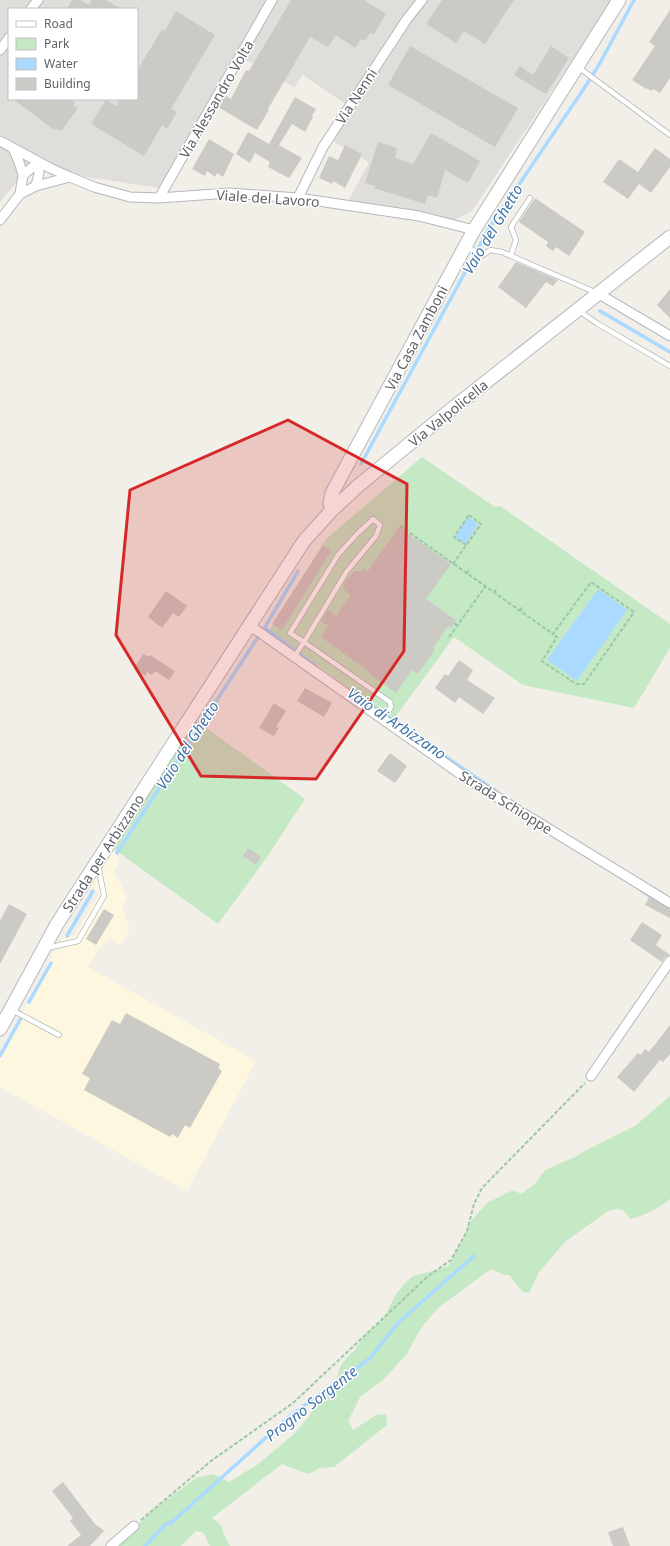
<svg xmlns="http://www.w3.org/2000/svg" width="670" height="1546" viewBox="0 0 670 1546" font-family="'Noto Sans',sans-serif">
<rect width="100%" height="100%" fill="#f1efe8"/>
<path fill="#fef7e0" d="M112 850 117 854 119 861 114 871 127 897 122 907 130 929 120 945 112 939 101 945 88 967 256 1061 187 1191 0 1087V1054L56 949 64 936H74L99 894 90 888Z"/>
<path fill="#e0deda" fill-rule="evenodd" d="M0 0H612L472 211 455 220 349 200 369 162 334 142 347 105 303 75 294 87 244 59 160 188 28 168 0 202ZM9 9H137V99H9Z"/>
<path fill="#c5e8c5" d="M422 457 495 507 500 506 670 624V648L634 708 523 685 454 637 393 720 269 631 326 539Z
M195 720 305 799 267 857 218 924 114 849Z
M670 1096V1199C658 1209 645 1215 631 1219L623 1210 618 1209 608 1211 566 1241 539 1272 529 1293 523 1292 509 1275H504L491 1269 439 1307 425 1323 418 1333 407 1354 383 1380 360 1397 348 1421 353 1430 376 1415 386 1414 387 1425 334 1467 320 1468 308 1474 282 1464 212 1518 222 1526 223 1532 230 1546H210L203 1532 196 1531 181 1546H118L149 1513 196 1478 213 1474 229 1482 257 1465 294 1434 310 1415 318 1401 328 1393 337 1378 340 1367 348 1356 355 1350 366 1333 383 1320 396 1294 407 1281 413 1276 440 1269 448 1266 463 1240 470 1222 487 1203 513 1190 521 1194 535 1184 545 1170 575 1157 585 1151 635 1126Z"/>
<path fill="#aadaff" d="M468 517 478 524 465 544 455 537Z
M598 589 627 610 577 681 547 660Z"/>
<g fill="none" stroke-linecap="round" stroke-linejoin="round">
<path stroke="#aadaff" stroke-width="3.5" d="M600 311 670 352
M361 464 488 230 585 87 600 63 634 0
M265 628 314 665
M264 629 298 571
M352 692 497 792
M117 853 258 637
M641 890 670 910
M67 936 93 891
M29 1002 51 963
M0 1056 21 1018
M145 1546 166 1524 171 1523 290 1416 369 1359 399 1322 474 1256"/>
</g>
<path fill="#cccac5" d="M72 0H80L89 5 92 0H106L121 9H67Z
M291 0H364L386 14 374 34 370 33 365 41 361 39 355 48 336 35 328 47 310 37 268 109 269 110 257 130 218 107 224 95 231 99 246 70 249 71Z
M442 0H514L485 44 464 31 456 43 426 24Z
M670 10V78L660 93 653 89 652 91 646 88V89L632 80 655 46 649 42Z
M176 11 215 35 171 109 177 112 167 129 162 125 144 156 91 124 106 99 116 106 120 99H137V71L162 29 165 31Z
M410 46 518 108 495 147 388 85Z
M551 46 569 58 546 94 514 75 520 66 533 75Z
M295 97 316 109 312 116 313 117 305 132 292 124 279 145 302 158 289 178 268 167 270 162 255 153 250 163 236 154 248 132 269 144Z
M13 99H70L75 103 73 105 78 108 61 131 55 128 54 130Z
M431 133 480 161 468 183 445 170 437 198 428 195 425 204 374 188 375 186 365 183 378 142 397 148 395 158 413 164Z
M209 139 234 154 223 177 217 173 215 177 207 171 205 176 192 169Z
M345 145 362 154 345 188 333 181 332 184 319 178 329 156 338 160Z
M655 148 670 159V167L651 193 639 184 628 199 603 182 619 159 638 172Z
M535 198 585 232 569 256 556 247 553 251 546 246 548 242 519 222Z
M516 262 558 280 553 286 546 282 526 308 498 287Z
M670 289V318L657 305Z
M399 527 451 564 426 599 456 620 451 628 448 626 433 648 435 650 418 674 412 670 396 693 369 674 371 673 321 637 328 626 321 621 328 610 336 616 351 595 345 591 343 585 352 573 354 571H363L364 568 368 571Z
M323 545 331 551 282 630 272 624Z
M166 591 187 606 179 617 173 613 162 628 148 617Z
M143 654 149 657 150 655 175 671 169 680 155 671 152 675 147 672 145 676 134 669Z
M459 660 473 670 467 680 495 698 483 714 459 697 455 703 435 688 445 674 448 676Z
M305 688 332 703 324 717 297 701Z
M274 703 286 711 276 727 279 728 274 736 259 728Z
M390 753 407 766 395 783 377 771Z
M248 848 261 857 256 865 243 856Z
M649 897 670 909V918L645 905Z
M9 904 27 914 0 964V921Z
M104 909 114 915 96 945 86 939Z
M642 922 662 935 656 945 670 955 665 957 662 962 630 940Z
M126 1013 220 1064 218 1068 222 1071 190 1128 185 1125 178 1138 172 1134 170 1137 84 1090 90 1078 82 1074 112 1020 120 1024Z
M670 1025V1054L663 1062 660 1060 634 1092 617 1077 638 1053 641 1055 645 1049 649 1052Z
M63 1482 95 1524 104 1531 90 1546H67L81 1535 70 1521 73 1518 52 1491Z
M623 1527 630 1546H613L608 1532Z"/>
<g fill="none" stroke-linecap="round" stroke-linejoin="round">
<defs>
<path id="lane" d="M578 67 670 135
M467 247 483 255 490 250 502 252 597 293
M511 255 516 240 511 227 530 198
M580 311 585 315 598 324 670 366
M294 657 304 642 290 633 338 555 357 534 373 519 380 525 376 536 347 571 304 642 390 702 391 707 383 719
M47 948 78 941 104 896 98 865
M12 1010 59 1035"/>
<path id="street" d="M31 9 38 0
M0 50 9 38
M0 141 50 168 70 177 94 187 130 197 159 198 229 193 298 198 419 216 474 230
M13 148 19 162 23 175 20 194
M23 175 39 162
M36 186 39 173V162
M159 198 272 0
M298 198 323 147 407 19 422 0
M0 220 20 194 36 186 70 177
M599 294 670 336
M249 625 466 778 670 903
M591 1076 670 961
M111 1546 134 1526"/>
<path id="secondary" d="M332 510 330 504 332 493 474 230 619 0
M0 1029 57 924 304 541 332 510 358 486 453 408 670 237"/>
</defs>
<use href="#lane" stroke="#b5b8bc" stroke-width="6"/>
<use href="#street" stroke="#b5b8bc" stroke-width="11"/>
<use href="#secondary" stroke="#b6babf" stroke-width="15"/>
<path stroke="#9cc7a9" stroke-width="2" stroke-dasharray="4 2" stroke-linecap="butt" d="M400 526 553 634 591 582 634 612 584 684H576L542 661 557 637 553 634
M466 545 454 537 469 515
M453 564 481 524 468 514
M466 574 470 569
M494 593 497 588
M520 611 523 606
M454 623 458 626
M449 637 485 587
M141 1520 211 1461 293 1403 427 1277 451 1260 467 1231 474 1204 482 1188 585 1083"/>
<use href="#lane" stroke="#fff" stroke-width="4.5"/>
<use href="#street" stroke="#fff" stroke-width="9"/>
<use href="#secondary" stroke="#fff" stroke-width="13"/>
</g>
<path fill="#d62828" fill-opacity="0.2" stroke="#d62828" stroke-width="3" stroke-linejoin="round" d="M288 420 407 484 404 651 316 779 201 776 116 635 130 490Z"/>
<g text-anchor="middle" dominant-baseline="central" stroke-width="3" stroke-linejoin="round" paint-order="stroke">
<g font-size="14" fill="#5f6368" stroke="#fff">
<text transform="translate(356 96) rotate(-57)">Via Nenni</text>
<text transform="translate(216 99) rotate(-60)">Via Alessandro Volta</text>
<text transform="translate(268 198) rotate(4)">Viale del Lavoro</text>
<text transform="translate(416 338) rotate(-62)">Via Casa Zamboni</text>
<text transform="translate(448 413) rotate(-39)">Via Valpolicella</text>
<text transform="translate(506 802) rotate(32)">Strada Schioppe</text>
<text transform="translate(103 853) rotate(-57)">Strada per Arbizzano</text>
</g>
<g font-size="15" font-style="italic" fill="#4174aa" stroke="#fff">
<text transform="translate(492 229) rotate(-59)">Vaio del Ghetto</text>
<text transform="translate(397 723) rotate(34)">Vaio di Arbizzano</text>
<text transform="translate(187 745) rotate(-57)">Vaio del Ghetto</text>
<text transform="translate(311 1403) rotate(-38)">Progno Sorgente</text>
</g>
</g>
<rect x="8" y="8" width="130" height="92" fill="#ffffff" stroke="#bfc1c3"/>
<rect x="16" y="21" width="20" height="6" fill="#ffffff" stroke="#bfc1c3"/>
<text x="44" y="28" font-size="12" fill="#5f6368">Road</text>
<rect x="16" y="38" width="20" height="12" fill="#c5e8c5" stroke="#bfc1c3"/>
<text x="44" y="48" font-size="12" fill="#5f6368">Park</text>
<rect x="16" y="58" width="20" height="12" fill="#aadaff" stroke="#bfc1c3"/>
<text x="44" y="68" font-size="12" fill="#5f6368">Water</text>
<rect x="16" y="78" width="20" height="12" fill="#cccac5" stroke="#bfc1c3"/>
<text x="44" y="88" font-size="12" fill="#5f6368">Building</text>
</svg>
